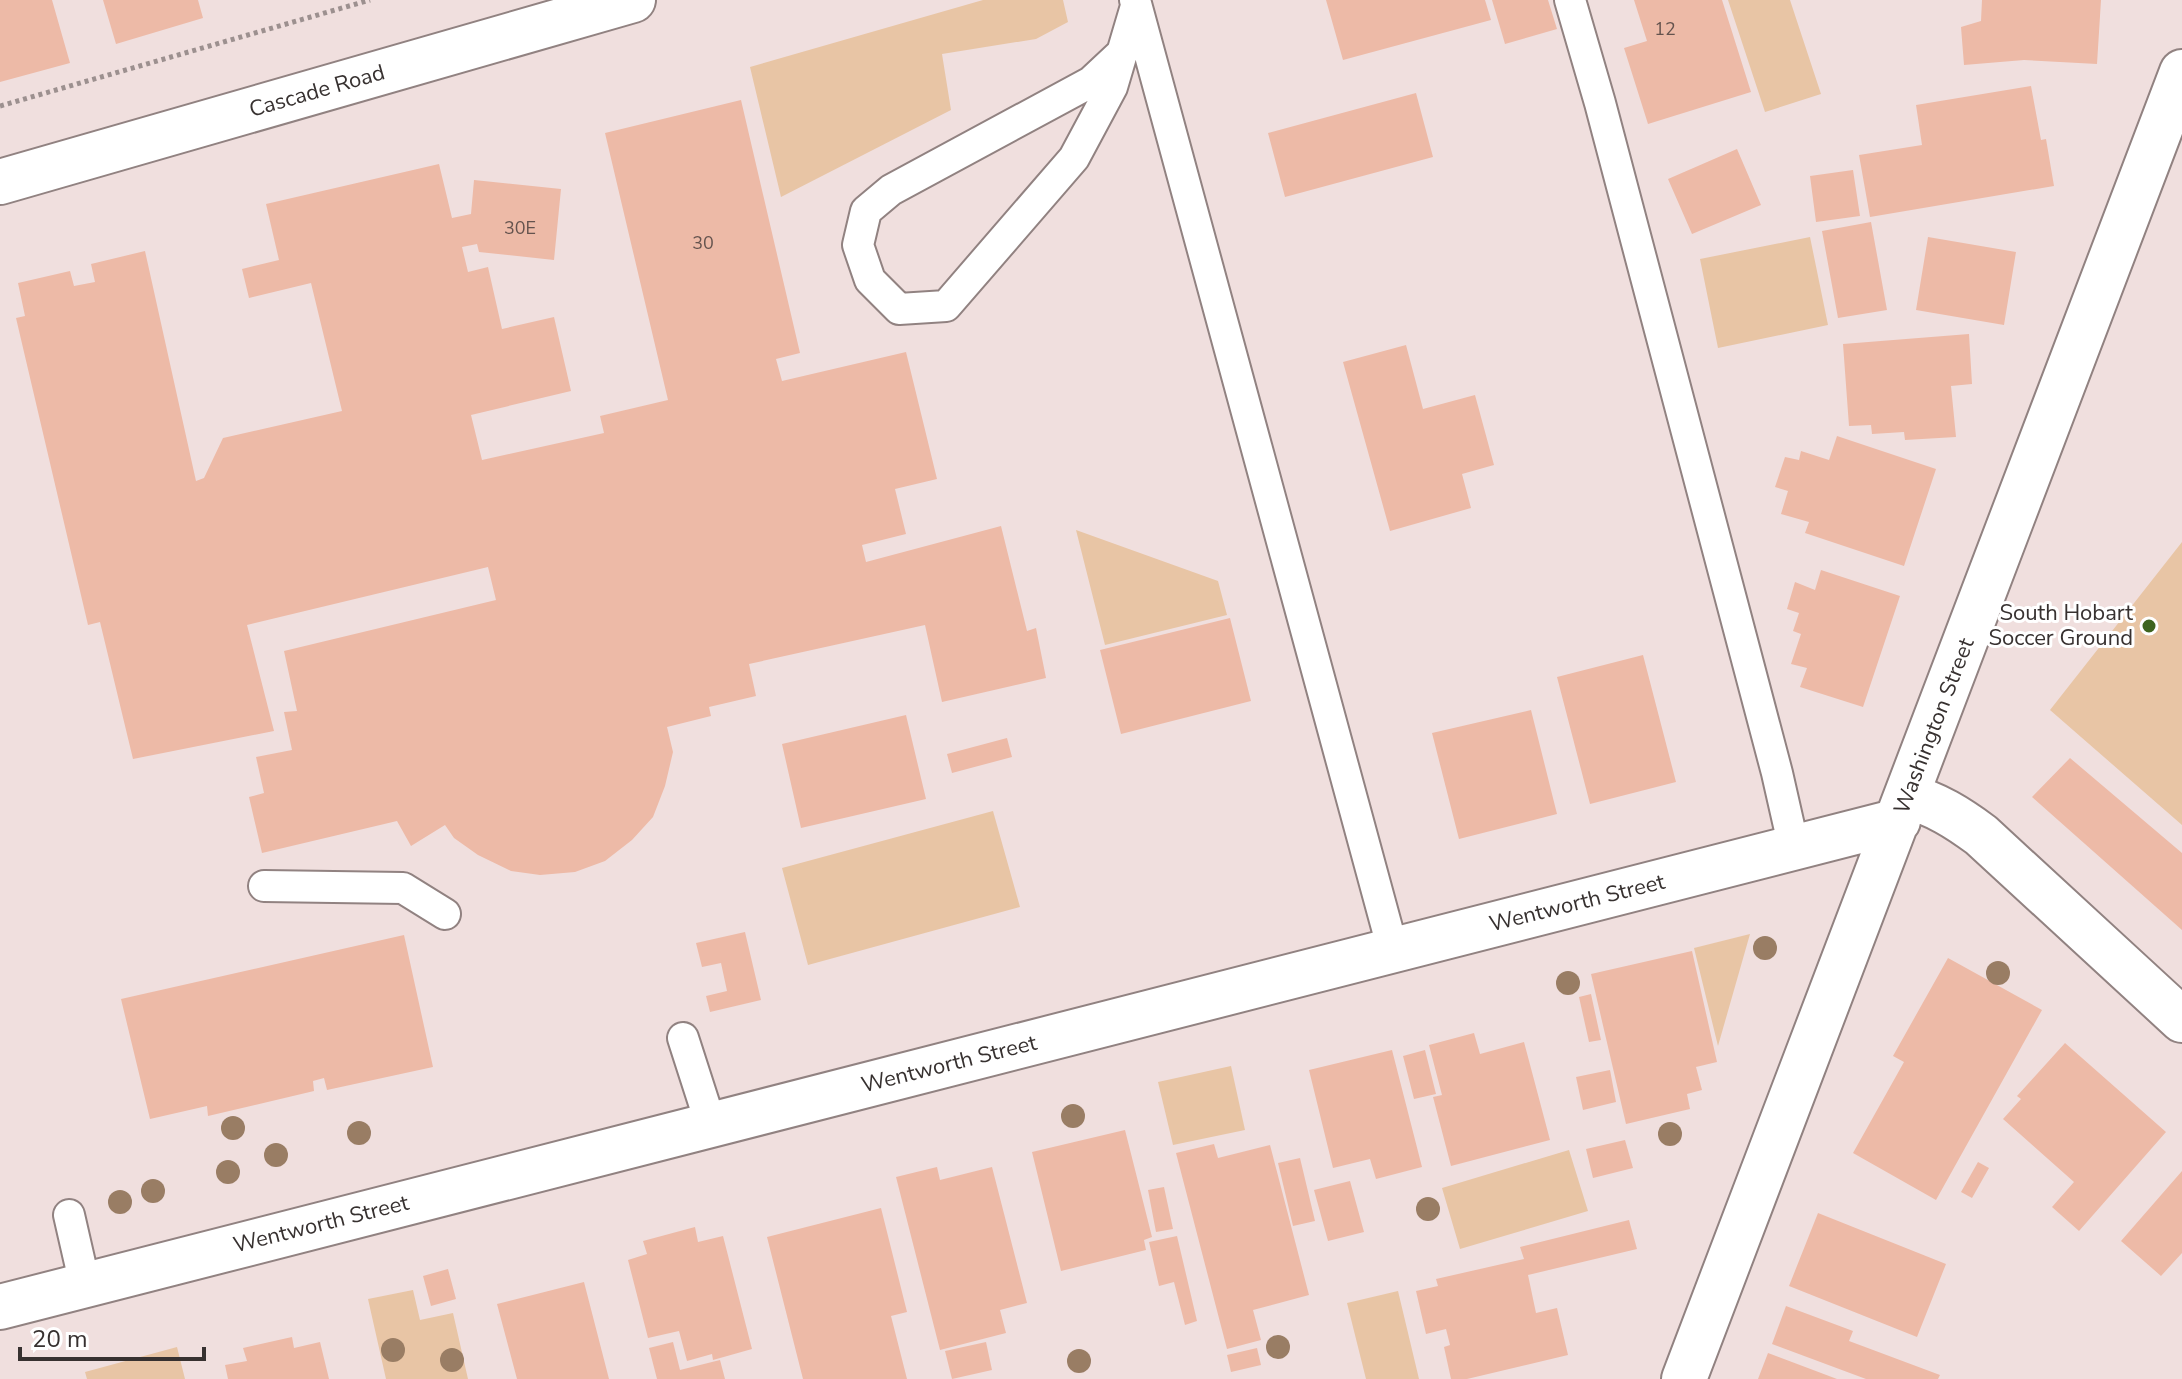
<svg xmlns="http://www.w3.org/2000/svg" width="2182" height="1379" viewBox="0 0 2182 1379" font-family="'Nunito Sans',sans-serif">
<rect width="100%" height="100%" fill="#f0dfde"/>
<path fill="#e8c5a5" d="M983 0H1063L1068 22 1036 39 942 54 951 110 781 197 750 67Z
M1728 0H1790L1821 94 1765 112Z
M1810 237 1828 325 1718 348 1700 259Z
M1076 530 1218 581 1227 615 1105 645Z
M2182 542V825L2050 710Z
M993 811 1020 907 808 965 782 868Z
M1750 934 1718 1046 1694 948Z
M1231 1066 1245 1130 1173 1145 1158 1082Z
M1569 1150 1588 1211 1460 1249 1442 1188Z
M413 1290 420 1320 453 1313 468 1379H386L368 1299Z
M1398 1291 1419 1379H1366L1347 1303Z
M177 1347 185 1379H87L85 1372Z"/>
<path fill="#edbaa7" d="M0 0H52L70 63 0 82Z
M103 0H198L203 18 116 44Z
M1326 0H1485L1491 20 1343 60Z
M1492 0H1548L1557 29 1505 44Z
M1634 0H1722L1751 92 1648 124 1624 48 1647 41Z
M1982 0H2101L2097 64 2024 60 1964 65 1961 27 1981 21Z
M2031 86 2041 140 2046 139 2054 186 1870 217 1859 155 1922 145 1916 105Z
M1416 93 1433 157 1285 197 1268 133Z
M741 100 800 353 776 359 782 381 906 352 937 479 895 489 906 534 862 545 866 562 1001 526 1027 631 1036 628 1046 678 942 702 925 625 749 664 756 696 709 707 711 716 667 727 673 752 665 786 653 817 632 840 605 861 575 872 540 875 511 871 478 855 454 838 445 825 411 846 397 821 262 853 249 797 264 793 256 757 292 750 284 712 297 711 284 651 496 600 488 567 247 625 274 731 133 759 100 622 88 625 16 318 25 316 18 283 70 271 74 286 95 282 91 264 145 251 196 481 204 478 223 438 342 411 311 283 249 298 242 269 279 260 266 204 439 164 452 218 471 214 474 180 561 189 554 260 479 252 477 244 462 247 468 272 488 267 502 329 554 317 571 391 471 415 482 460 604 433 600 416 668 400 605 133Z
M1737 149 1761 205 1692 234 1668 179Z
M1853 170 1860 216 1816 222 1810 176Z
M1871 222 1887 310 1838 318 1822 231Z
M1928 237 2016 252 2004 325 1916 310Z
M1969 334 1972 384 1951 386 1956 437 1905 440 1904 432 1872 434 1871 425 1849 426 1843 344Z
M1406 345 1423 409 1475 395 1494 465 1462 474 1471 508 1390 531 1343 362Z
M1837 436 1936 469 1904 566 1805 533 1809 522 1781 514 1788 491 1775 487 1785 457 1799 460 1801 451 1829 460Z
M1821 570 1900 596 1863 707 1800 687 1807 668 1791 664 1801 634 1793 631 1799 613 1787 609 1795 582 1815 590Z
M1230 618 1251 701 1121 734 1100 650Z
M1643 655 1676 782 1590 804 1557 677Z
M1531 710 1557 814 1459 839 1432 733Z
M906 715 926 799 801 828 782 744Z
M1007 738 1012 757 952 773 947 754Z
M2070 758 2182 853V930L2032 797Z
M745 932 761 1000 710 1012 706 996 727 991 721 963 702 967 696 943Z
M404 935 433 1067 327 1090 324 1078 313 1081 314 1091 208 1116 207 1106 150 1119 121 999Z
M1692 951 1717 1062 1696 1067 1702 1090 1687 1094 1690 1109 1626 1124 1591 974Z
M1948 958 2042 1010 1936 1200 1853 1153 1904 1062 1893 1056Z
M1591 994 1601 1040 1589 1042 1579 997Z
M1474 1033 1480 1054 1524 1042 1550 1140 1451 1166 1433 1097 1442 1095 1429 1045Z
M2065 1043 2166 1132 2079 1231 2052 1207 2074 1182 2003 1119 2021 1099 2017 1096Z
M1392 1050 1422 1167 1376 1179 1370 1159 1333 1168 1309 1070Z
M1425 1050 1436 1094 1414 1099 1403 1056Z
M1610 1070 1616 1102 1583 1110 1576 1077Z
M1125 1130 1152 1237 1144 1240 1146 1250 1061 1271 1032 1152Z
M1625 1140 1633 1168 1593 1178 1586 1149Z
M1214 1144 1218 1158 1270 1145 1309 1295 1253 1310 1261 1340 1227 1349 1176 1153Z
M1300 1158 1315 1221 1293 1226 1278 1163Z
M1978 1162 1989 1168 1972 1198 1961 1192Z
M937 1167 940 1180 992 1167 1027 1303 1000 1310 1006 1333 940 1350 896 1177Z
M2182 1171V1253L2161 1276 2121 1241Z
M1350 1181 1364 1232 1328 1241 1314 1190Z
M1164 1187 1173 1229 1156 1232 1148 1190Z
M881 1208 907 1312 891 1316 907 1379H803L767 1237Z
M1818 1213 1946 1264 1917 1337 1789 1286Z
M1629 1220 1637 1249 1528 1275 1536 1313 1557 1308 1568 1355 1467 1379H1451L1444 1347 1450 1345 1446 1329 1426 1334 1416 1291 1438 1286 1436 1279 1524 1259 1520 1247Z
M695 1227 698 1242 723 1236 752 1349 713 1360 712 1354 687 1361 679 1331 648 1338 628 1260 647 1254 643 1241Z
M1177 1236 1197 1321 1185 1325 1174 1282 1159 1286 1149 1242Z
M448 1269 456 1299 431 1306 423 1276Z
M584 1282 609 1379H517L497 1304Z
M1786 1306 1853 1331 1849 1341 1940 1375 1938 1379H1866L1772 1344Z
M292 1337 294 1348 320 1342 329 1379H228L225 1365 247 1361 243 1348Z
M673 1342 680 1370 720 1360 725 1379H657L649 1348Z
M986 1342 992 1370 952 1379 945 1351Z
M1257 1348 1261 1365 1231 1372 1227 1355Z
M1768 1353 1837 1379H1758Z"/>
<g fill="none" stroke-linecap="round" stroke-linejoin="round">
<defs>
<path id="service" d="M1135 0 1393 950
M1570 0 1600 103 1777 773 1794 848
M1122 53 1091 82 891 190 866 211 858 245 870 280 899 309 946 306 1074 158 1112 87 1136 6
M264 886 403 888 445 914
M683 1038 711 1125
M69 1215 85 1285"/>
<path id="minor" d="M1907 796C1936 804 1958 818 1981 835L2182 1020
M0 1307 1898 821
M1684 1379 2182 72"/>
<path id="tertiary" d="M0 182 633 0"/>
</defs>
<use href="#service" stroke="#918281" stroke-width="34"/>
<use href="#minor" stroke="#918281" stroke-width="48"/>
<use href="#tertiary" stroke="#918281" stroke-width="48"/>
<path stroke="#9c908f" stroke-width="5" stroke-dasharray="4 4" stroke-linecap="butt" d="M0 106 370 0"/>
<use href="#service" stroke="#fff" stroke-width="30"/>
<use href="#minor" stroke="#fff" stroke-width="44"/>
<use href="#tertiary" stroke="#fff" stroke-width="44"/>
</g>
<g fill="#997d64">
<circle cx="1765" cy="948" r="12"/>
<circle cx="1998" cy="973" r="12"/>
<circle cx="1568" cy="983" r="12"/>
<circle cx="1073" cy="1116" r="12"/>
<circle cx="233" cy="1128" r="12"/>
<circle cx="359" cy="1133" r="12"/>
<circle cx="1670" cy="1134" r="12"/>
<circle cx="276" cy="1155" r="12"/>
<circle cx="228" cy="1172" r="12"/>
<circle cx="153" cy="1191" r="12"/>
<circle cx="120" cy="1202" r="12"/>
<circle cx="1428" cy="1209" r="12"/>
<circle cx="1278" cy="1347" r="12"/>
<circle cx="393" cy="1350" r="12"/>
<circle cx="452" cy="1360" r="12"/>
<circle cx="1079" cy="1361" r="12"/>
</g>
<circle fill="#3e641e" stroke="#fff" stroke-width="3" cx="2149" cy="626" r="8"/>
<g text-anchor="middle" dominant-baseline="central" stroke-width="6" stroke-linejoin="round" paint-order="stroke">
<g font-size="18" fill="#64534e">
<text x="1665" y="29">12</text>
<text x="520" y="228">30E</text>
<text x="703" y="243">30</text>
</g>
<g font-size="22" fill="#373130" stroke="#fff">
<text transform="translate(317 91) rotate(-16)">Cascade Road</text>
<text transform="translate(1934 726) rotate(-69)">Washington Street</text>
<text transform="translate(1577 903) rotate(-14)">Wentworth Street</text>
<text transform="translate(949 1064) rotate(-14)">Wentworth Street</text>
<text transform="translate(321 1224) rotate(-14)">Wentworth Street</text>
</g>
<g font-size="22" fill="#373130" stroke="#fff" text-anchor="end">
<text x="2133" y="613">South Hobart<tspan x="2133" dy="25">Soccer Ground</tspan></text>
</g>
</g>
<path d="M20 1347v12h184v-12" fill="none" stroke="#373130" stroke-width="4"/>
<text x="32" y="1347" font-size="24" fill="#373130" stroke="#ffffff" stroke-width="6" paint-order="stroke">20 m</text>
</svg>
